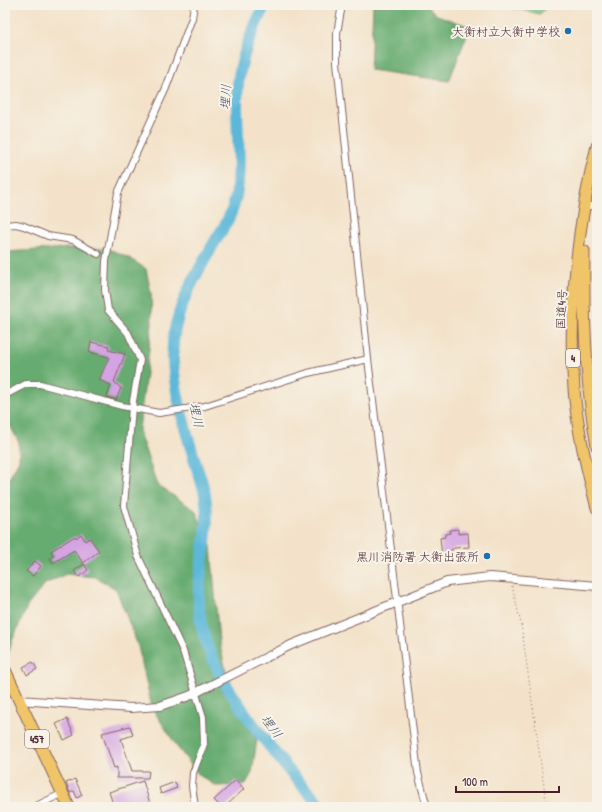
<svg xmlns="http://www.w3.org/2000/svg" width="602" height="812" viewBox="0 0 602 812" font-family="'Patrick Hand','Klee One',sans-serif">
<rect width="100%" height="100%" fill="#f7f3e8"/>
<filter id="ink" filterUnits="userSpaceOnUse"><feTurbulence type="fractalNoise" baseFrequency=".025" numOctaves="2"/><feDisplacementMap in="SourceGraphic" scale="8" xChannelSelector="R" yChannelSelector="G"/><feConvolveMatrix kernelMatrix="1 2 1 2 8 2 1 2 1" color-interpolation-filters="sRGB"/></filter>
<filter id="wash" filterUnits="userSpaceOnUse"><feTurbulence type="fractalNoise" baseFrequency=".012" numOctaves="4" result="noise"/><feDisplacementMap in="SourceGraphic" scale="16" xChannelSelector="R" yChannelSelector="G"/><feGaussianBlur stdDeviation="0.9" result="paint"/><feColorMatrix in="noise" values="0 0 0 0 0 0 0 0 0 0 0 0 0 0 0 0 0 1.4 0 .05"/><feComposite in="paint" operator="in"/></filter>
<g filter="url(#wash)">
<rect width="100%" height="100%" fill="#f3e2c9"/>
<path fill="#7dc682" stroke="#647256" d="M501 5H549L540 14Z"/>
<path fill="#66ab70" stroke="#58654e" d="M373 5H426L437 15 470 27 449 81 370 70Z
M69 248H107L131 259 146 269 151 293 152 324 139 430 141 438 157 485 195 510 211 546 219 642 235 708 257 739 252 773 245 785 216 786 199 775 178 748 152 708 138 646 116 589 95 577 66 574 45 584 28 605 12 641 5 665V480L9 479 19 460V443L5 415V252Z"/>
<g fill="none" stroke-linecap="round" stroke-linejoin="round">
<path stroke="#5cb7d9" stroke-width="12" d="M265 5C255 24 246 45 241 66 231 108 244 153 236 196 233 214 223 228 214 243 197 273 180 300 174 334 168 370 183 423 194 458 197 470 203 483 205 495 212 533 197 567 199 604 201 654 232 696 261 735 281 761 300 786 324 807"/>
</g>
<g id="blocks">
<path fill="#d4a3e2" d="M91 342 109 346 108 350 125 354 114 382 121 388 116 400 107 397 111 385 99 380 109 357 89 352Z
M458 529V534L468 533 469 547 454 548 451 550 452 555 442 556 440 538 445 537V534L450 533V530Z
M81 534 85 541 90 538 99 551 83 563 74 550 53 563 50 558 54 556 51 551 75 536 76 538Z
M35 561 41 566 33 576 26 571Z
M84 564 88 570 79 577 74 571Z
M33 662 37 669 27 675 23 667Z
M67 719 74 735 64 740 56 724Z
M130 726 133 735 121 739 132 771H149L148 778H117V767L114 768 102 733Z
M75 779 82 795 77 798 74 791 70 793 66 783Z
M236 780 244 789 225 807H221L214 800Z
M143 781 151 807H114L109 792Z
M175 782 177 788 161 794 159 788Z"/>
</g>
</g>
<g filter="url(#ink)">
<use href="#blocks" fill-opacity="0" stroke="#856362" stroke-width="1"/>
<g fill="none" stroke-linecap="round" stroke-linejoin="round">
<defs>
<path id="minor" d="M194 5 192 18 166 88 118 193 106 261 105 290 108 310 128 333 140 360 132 407 124 506 138 556 183 651 203 717 204 744 193 773 192 786 195 807
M342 5 337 33V62L368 359 418 773 427 807
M585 206H597
M5 225 16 224 24 226 48 236 73 240 98 254
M5 395 26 384H40L122 406 159 413 205 406 308 373 368 359
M34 807 63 793"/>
<path id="tertiary" d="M19 700 131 708 160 706 189 696 291 645 447 582 490 577 597 586"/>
<path id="trunk" d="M597 146C578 220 568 312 574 389 577 429 587 469 597 508
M584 251C583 316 585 381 597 446
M5 670 69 807"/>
</defs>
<use href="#minor" stroke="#856362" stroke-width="8"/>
<use href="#tertiary" stroke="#856362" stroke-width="10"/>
<use href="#trunk" stroke="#856362" stroke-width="13"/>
<path stroke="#856362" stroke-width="1" stroke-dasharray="1 3" stroke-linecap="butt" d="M512 586 521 624 547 807"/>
<use href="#minor" stroke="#fff" stroke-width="6"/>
<use href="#tertiary" stroke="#fff" stroke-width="8"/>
<use href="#trunk" stroke="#f0c469" stroke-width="11"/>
</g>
</g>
<g fill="#1f6fb2" stroke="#f7f3e8" stroke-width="1.5">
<circle cx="568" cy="31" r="4"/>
<circle cx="487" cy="556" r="4"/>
</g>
<g text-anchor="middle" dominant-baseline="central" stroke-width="4" stroke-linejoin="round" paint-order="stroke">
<g fill="#f7f3e8" stroke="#7e5f64" stroke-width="1">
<rect x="566" y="349" width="14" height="18" rx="3"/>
<rect x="25" y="730" width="24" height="18" rx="3"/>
</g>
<g font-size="11" font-weight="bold" fill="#4a1f2b">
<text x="573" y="358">4</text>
<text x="37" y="739">457</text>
</g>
<g font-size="12" fill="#4a1f2b" stroke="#f7f3e8" text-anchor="end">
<text x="560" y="31">大衡村立大衡中学校</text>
<text x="479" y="556">黒川消防署 大衡出張所</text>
</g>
<g font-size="12" fill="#4a1f2b" stroke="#f7f3e8">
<text transform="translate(561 309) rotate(-87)">国道4号</text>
</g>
<g font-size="13" font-style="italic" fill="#505468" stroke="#f7f3e8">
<text transform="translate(225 97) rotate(-87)">埋川</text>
<text transform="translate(197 415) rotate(78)">埋川</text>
<text transform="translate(272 726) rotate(53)">埋川</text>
</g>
</g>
<rect width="602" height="812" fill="none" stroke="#f7f3e8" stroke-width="20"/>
<path d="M456 786v6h103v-6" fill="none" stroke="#4a1f2b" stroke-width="2"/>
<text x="462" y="786" font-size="12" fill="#4a1f2b" stroke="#f7f3e8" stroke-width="3" paint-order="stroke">100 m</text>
</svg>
